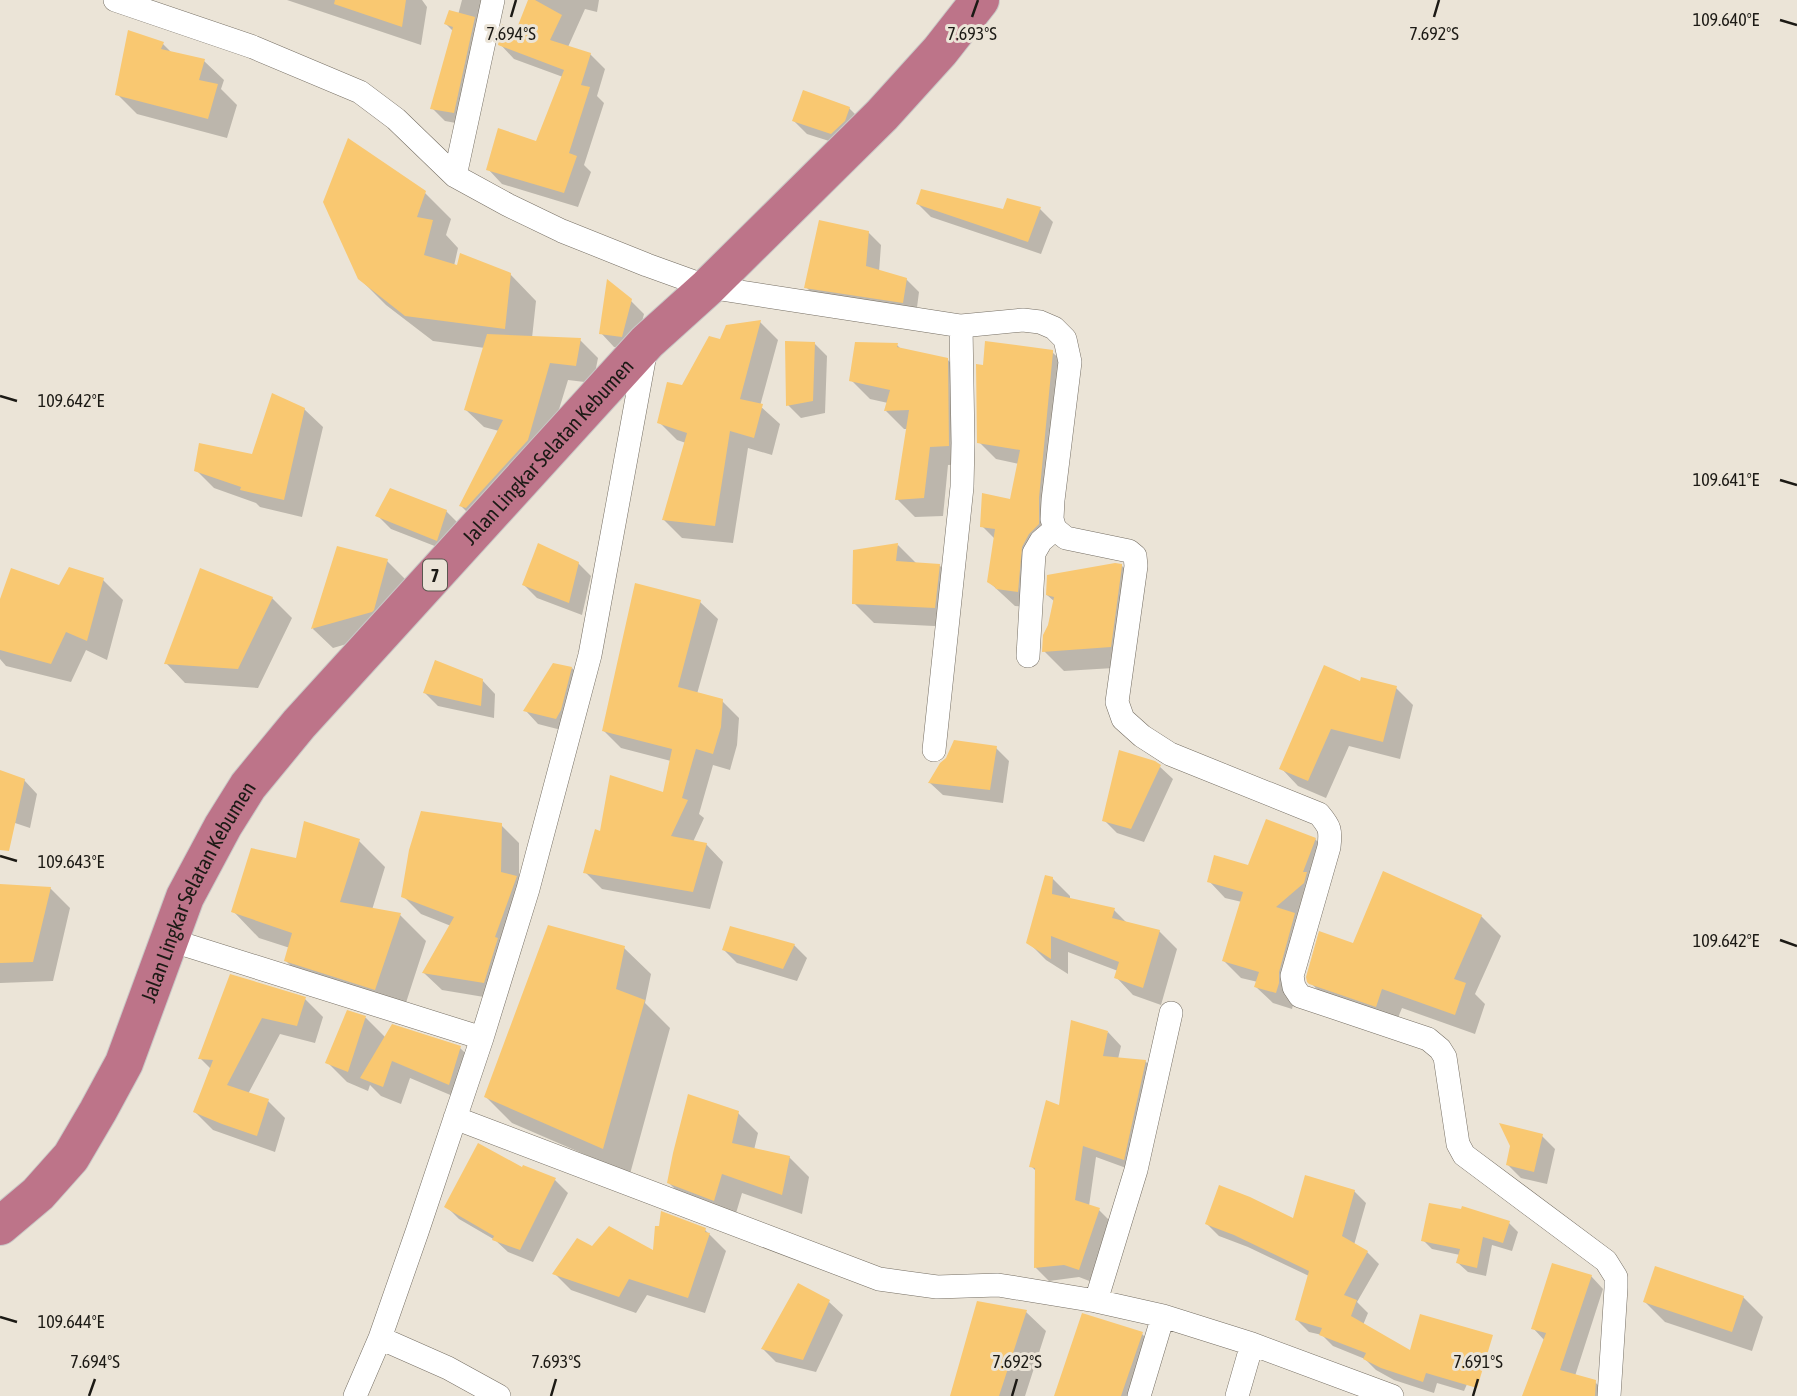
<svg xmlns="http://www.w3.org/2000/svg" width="1797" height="1396" viewBox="0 0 1797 1396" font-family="'Asap Condensed',sans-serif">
<rect width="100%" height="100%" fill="#ebe4d7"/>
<path fill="#0003" d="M287 0H422L427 7 421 45Z
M462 0H500L467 125 445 121 432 108 453 31 446 24 458 15Z
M530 0H599L597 12 585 9 568 47 590 54 605 69 597 96 604 103 584 165 591 172 578 207 502 184 488 169 537 143 563 77 514 59 500 44 518 30Z
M129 32 163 44 173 54 204 61 224 80 221 89 237 105 227 138 137 114 117 94Z
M849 108 862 121 845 146 807 134 794 121Z
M424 192 451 219 446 235 458 248 454 266 510 274 536 301 532 338 580 340 598 358 593 383 568 380 545 455 479 524 461 506 499 431 484 427 466 410 485 348 433 341 386 305 359 278Z
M918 204 1004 211 1040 209 1053 222 1041 254 931 217Z
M868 232 881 245 879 272 906 279 919 292 916 315 819 300 806 287Z
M630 300 644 314 635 349 614 347 601 333Z
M760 322 778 340 760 406 780 424 772 455 748 448 733 543 682 538 664 520 686 443 677 440 659 422 683 387 721 341Z
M814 343 827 356 825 413 801 418 788 405Z
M897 345 902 350 947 359 965 378 967 464 948 465 943 516 915 517 897 499 908 429H904L886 411 888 403 870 399 851 380Z
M1052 352 1070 369 1046 551 1038 564 1035 608 1015 606 989 582 995 539 982 526 1012 501 1019 464 996 459 979 442 985 367Z
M304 409 323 427 302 517 260 507 256 503 214 488 196 470 253 456Z
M446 511 459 524 450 552 391 529 378 516Z
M898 545 917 564 939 565 959 585 954 627 874 623 854 603Z
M338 549 387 561 407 581 391 631 333 648 313 629Z
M578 563 591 576 582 615 537 598 524 585Z
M1121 565 1141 585 1130 667 1064 671 1044 651 1055 602 1047 595Z
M103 580 123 600 107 660 86 650 71 682 6 666 0 659V606L59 587Z
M272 598 292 618 258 688 185 683 166 663Z
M700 602 718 619 697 694 722 701 739 718 737 745 730 770 713 765 699 814 704 818 693 842 706 844 723 862 710 909 602 889 585 872 601 833 665 794 671 761 621 748 604 731Z
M572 668 585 681 569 732 538 724 526 711Z
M482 680 495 694 494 718 438 706 425 693Z
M1361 684 1396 688 1413 705 1400 759 1349 746 1326 798 1298 786 1281 768Z
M996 748 1009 761 1003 803 943 795 930 783 947 759Z
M1159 766 1173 779 1144 842 1117 833 1104 820Z
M0 771 24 780 37 794 30 828 0 818Z
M501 825 519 843V881L502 1000 442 990 424 973 451 926 421 914 403 896Z
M1315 839 1331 856 1292 1009 1273 1003 1256 987 1258 982 1241 978 1224 961 1242 902 1225 898 1209 881 1249 867Z
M359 841 385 867 372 910 400 915 426 941 402 1015 312 987 286 961 290 948 259 938 233 911 297 860Z
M1052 878 1070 896V900L1114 910 1128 924 1159 931 1177 949 1161 1005 1133 995 1116 977 1118 971 1068 952V974L1046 960 1028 942Z
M0 886 50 888 70 908 53 981 0 983Z
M1481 916 1501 936 1475 994 1485 1004 1475 1034 1402 1008 1395 1025 1331 1004 1311 983 1354 945Z
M794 945 807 958 797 981 737 963 724 950Z
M624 948 651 974 645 1003 670 1028 630 1174 512 1123 486 1097Z
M231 976 305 999 323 1017 315 1043 280 1034 248 1094 268 1101 285 1118 275 1152 213 1130 195 1112 212 1070 200 1058Z
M348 1012 366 1018 386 1038 460 1048 479 1066 467 1102 410 1078 401 1104 381 1096 370 1085 368 1091 347 1082 327 1062Z
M1108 1032 1121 1046 1118 1059 1145 1061 1158 1074 1137 1172 1096 1157 1089 1206 1099 1210 1112 1223 1092 1282 1079 1277 1049 1281 1036 1268 1037 1172 1031 1166 1061 1107Z
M738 1113 758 1133 754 1150 789 1157 809 1177 802 1214 742 1193 734 1220 689 1203 669 1183Z
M1542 1136 1555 1149 1547 1184 1521 1178 1508 1165Z
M523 1169 555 1180 568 1193 533 1262 508 1252 495 1240 459 1219 446 1206Z
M1354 1191 1366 1203 1354 1245 1367 1252 1379 1264 1357 1302 1368 1313 1363 1325 1411 1352 1485 1343 1464 1391 1437 1383 1434 1393 1394 1380 1376 1370 1365 1359 1333 1346 1322 1335 1309 1332 1297 1320 1309 1276 1248 1247 1219 1236 1207 1224 1294 1220Z
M1509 1223 1518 1232 1512 1251 1492 1245 1486 1276 1468 1272 1458 1263 1460 1255 1432 1249 1423 1240Z
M705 1230 726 1251 705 1313 647 1295 636 1313 571 1290 554 1273 593 1249 654 1253Z
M1591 1276 1603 1289 1575 1376 1595 1382 1608 1396H1524L1545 1341 1533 1328Z
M799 1285 829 1302 843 1315 816 1372 776 1362 763 1349Z
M1743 1297 1763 1317 1752 1351 1665 1322 1645 1302Z
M1026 1312 1046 1331 1025 1396H952Z
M1142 1334 1155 1347 1138 1396H1056Z"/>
<path fill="#f9c871" d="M335 0H406L402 27 334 4Z
M528 0H535L562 15 550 40 591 53 581 85 590 87 569 153 577 156 564 193 486 170 498 128 536 141 564 70 498 45 502 24 517 28Z
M449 10 475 17 454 113 430 109 453 27 444 24Z
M128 30 164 42 161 49 205 59 199 80 218 84 208 119 115 95Z
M803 90 850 107 845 121 831 134 792 121Z
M348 138 426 191 417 217 433 220 424 255 457 265 460 253 511 273 505 329 405 316 358 279 323 202Z
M921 189 1003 209 1007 198 1041 207 1028 242 916 204Z
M819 220 869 231 866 266 907 278 903 303 804 288Z
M607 279 632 299 622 337 599 334Z
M761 320 740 399 763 404 754 438 730 431 715 526 662 520 687 433 657 423 667 382 682 385 709 336 720 339 726 325Z
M487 334 581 338 576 366 550 363 528 440 466 508 459 506 503 420 464 410Z
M785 341 815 342 813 401 786 406Z
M985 341 1053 350V352L1039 498V524L1029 534 1022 547 1018 592 996 589 995 587 987 582 995 529 980 527 982 493 1010 499 1020 450 977 443 976 364 983 365Z
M855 342 898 343 897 347 948 358 949 446 930 447 924 498 895 500 909 410 884 411 890 390 849 381Z
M272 393 305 408 284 500 240 490 241 487 194 471 199 443 252 454Z
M390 488 447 510 437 541 375 516Z
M538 543 579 562 569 603 522 585Z
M898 543 896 561 940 564 935 608 852 604 853 550Z
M337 546 388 559 374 610 372 612 311 629Z
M1115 563 1122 564V566L1111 647 1042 652 1043 635 1048 625 1054 597 1046 595 1047 575Z
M69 567 104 578 87 641 66 632 51 664 0 650V599L11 568 59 585Z
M200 568 273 597 238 669 164 664Z
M635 583 701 600 678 687 723 699 721 727 713 754 696 749 682 798 688 800 671 836 707 843 693 892 583 873 595 829 600 831 610 775 663 792 672 749 602 731Z
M435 660 483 679 481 706 423 693Z
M553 663 572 667 561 710 556 719 523 711Z
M1324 665 1360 681 1361 677 1397 686 1383 742 1331 729 1308 781 1279 769Z
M954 740 997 746 990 790 928 783 940 763 946 758Z
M1119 750 1155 761 1161 765 1131 829 1102 821Z
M0 770 25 779 9 851 0 850Z
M421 811 502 823 501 872 517 876 495 937 498 938 484 983 422 973 454 917 401 897 409 850Z
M1266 819 1316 838 1303 872H1307L1304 883 1276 907 1295 913 1279 972V983L1276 993 1254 987 1259 972 1222 961 1243 892 1207 882 1214 855 1248 865Z
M304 821 360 839 340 902 401 913 375 990 284 961 292 933 231 912 251 848 296 858Z
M1383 871 1482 915 1454 979 1466 983 1455 1015 1382 989 1376 1007 1309 984 1307 982 1306 977 1319 931 1353 943Z
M1045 875 1053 877 1052 894 1115 908 1112 918 1160 930 1143 988 1114 978 1119 962 1051 936V959L1026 943Z
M0 884 51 887 33 962 0 963Z
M548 925 625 946 616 989 645 1000 603 1149 484 1097Z
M730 926 795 944 783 969 722 950Z
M230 974 306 997 297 1026 262 1018 227 1085 269 1099 257 1136 222 1124 193 1112 213 1060 198 1059Z
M347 1010 366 1016 348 1072 325 1063Z
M1071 1020 1108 1031 1103 1056 1146 1060 1124 1160 1083 1146 1075 1200 1100 1208 1079 1270 1064 1265 1034 1268 1035 1168 1029 1167 1046 1100 1059 1105Z
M392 1024 461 1046 449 1085 392 1061 383 1087 360 1078Z
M688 1094 739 1111 732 1143 790 1156 782 1195 722 1174 714 1201 667 1183 673 1153Z
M1499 1123 1543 1134 1534 1172 1506 1165 1510 1146Z
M478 1143 522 1167 523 1165 556 1178 520 1250 492 1240 494 1236 444 1207Z
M1305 1175 1355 1190 1342 1236 1368 1251 1344 1295 1357 1300 1351 1316 1410 1350 1420 1314 1493 1335 1477 1388 1426 1373 1423 1382 1381 1368 1363 1359 1366 1353 1319 1335 1322 1328 1295 1320 1309 1271 1234 1235 1205 1224 1219 1185 1250 1197 1293 1218Z
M1429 1203 1461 1209 1462 1206 1510 1221 1503 1243 1483 1237 1477 1268 1456 1263 1460 1249 1421 1241Z
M661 1211 706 1228 705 1232 710 1233 688 1298 629 1279 619 1297 552 1274 577 1238 592 1246 609 1226 653 1250 655 1226H659Z
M1552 1263 1592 1275 1560 1370 1596 1380 1595 1396H1522L1546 1333 1531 1329Z
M1655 1266 1744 1296 1732 1332 1643 1302Z
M798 1283 830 1300 803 1360 761 1349Z
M977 1301 1027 1310 999 1396H950Z
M1082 1313 1143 1332 1121 1396H1054Z"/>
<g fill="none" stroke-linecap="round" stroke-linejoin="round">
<defs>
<path id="street" d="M115 0 253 47 360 92 396 119 455 176 508 205 562 231 647 265 708 287 961 326 1023 320 1040 322 1054 328 1065 339 1070 362 1053 500 1052 519 1055 529 1066 538 1129 551 1135 556 1136 566 1117 702 1123 719 1142 736 1170 754 1319 814C1330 827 1331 830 1329 847L1292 976 1294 987 1300 996 1428 1039 1440 1049 1445 1057 1458 1144 1464 1155 1606 1261 1616 1277V1288L1609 1396
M455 176 493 0
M1028 656 1034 553 1041 541 1055 529
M934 750 962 487 963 443 961 326
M170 940 482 1038
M455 1118 879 1279 937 1287 998 1285 1096 1301 1163 1316 1252 1344 1392 1396
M1096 1301 1136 1170 1171 1013
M380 1338 448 1368 499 1396
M355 1396 380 1338 417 1232 482 1038 528 889 590 655 646 349
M1139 1396 1163 1316
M1237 1396 1252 1344"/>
<g id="highway">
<path id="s1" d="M0 1226 38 1194 71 1157 98 1111 124 1063 185 897 223 826 248 786 299 724 647 342 708 287 882 115 940 51 980 0"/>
</g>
</defs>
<use href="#street" stroke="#756e63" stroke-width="24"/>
<use href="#highway" stroke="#c9c8c7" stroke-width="40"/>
<use href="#street" stroke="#fff" stroke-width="23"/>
<use href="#highway" stroke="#bd7489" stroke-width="38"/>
</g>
<path fill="none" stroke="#1c1a15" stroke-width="2.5" d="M511 17 516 0M972 17 978 0M1434 17 1439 0M1780 20 1797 25M0 396 17 401M1780 480 1797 485M0 856 17 861M1780 940 1797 946M0 1317 17 1322M89 1396 95 1379M551 1396 556 1379M1012 1396 1017 1379M1473 1396 1478 1379"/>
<g text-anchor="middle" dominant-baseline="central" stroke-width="6" stroke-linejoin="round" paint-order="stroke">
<rect fill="#ebe4d7" stroke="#5a574f" stroke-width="2" x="423" y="559.5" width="24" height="31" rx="5"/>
<g font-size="19" font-weight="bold" fill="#1c1a15">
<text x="435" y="575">7</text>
</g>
<g font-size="21" fill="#1c1a15" stroke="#ebe4d7">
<text stroke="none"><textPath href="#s1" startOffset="961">Jalan Lingkar Selatan Kebumen</textPath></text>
<text stroke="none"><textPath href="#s1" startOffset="394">Jalan Lingkar Selatan Kebumen</textPath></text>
</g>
</g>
<g font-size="18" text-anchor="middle" fill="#1c1a15" stroke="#ebe4d7" stroke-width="6" stroke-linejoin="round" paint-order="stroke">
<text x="1726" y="26">109.640°E</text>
<text x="511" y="40">7.694°S</text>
<text x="972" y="40">7.693°S</text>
<text x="1434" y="40">7.692°S</text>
<text x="71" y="407">109.642°E</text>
<text x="1726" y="486">109.641°E</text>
<text x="71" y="868">109.643°E</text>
<text x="1726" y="947">109.642°E</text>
<text x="71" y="1328">109.644°E</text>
<text x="95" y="1368">7.694°S</text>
<text x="556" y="1368">7.693°S</text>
<text x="1017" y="1368">7.692°S</text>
<text x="1478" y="1368">7.691°S</text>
</g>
</svg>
